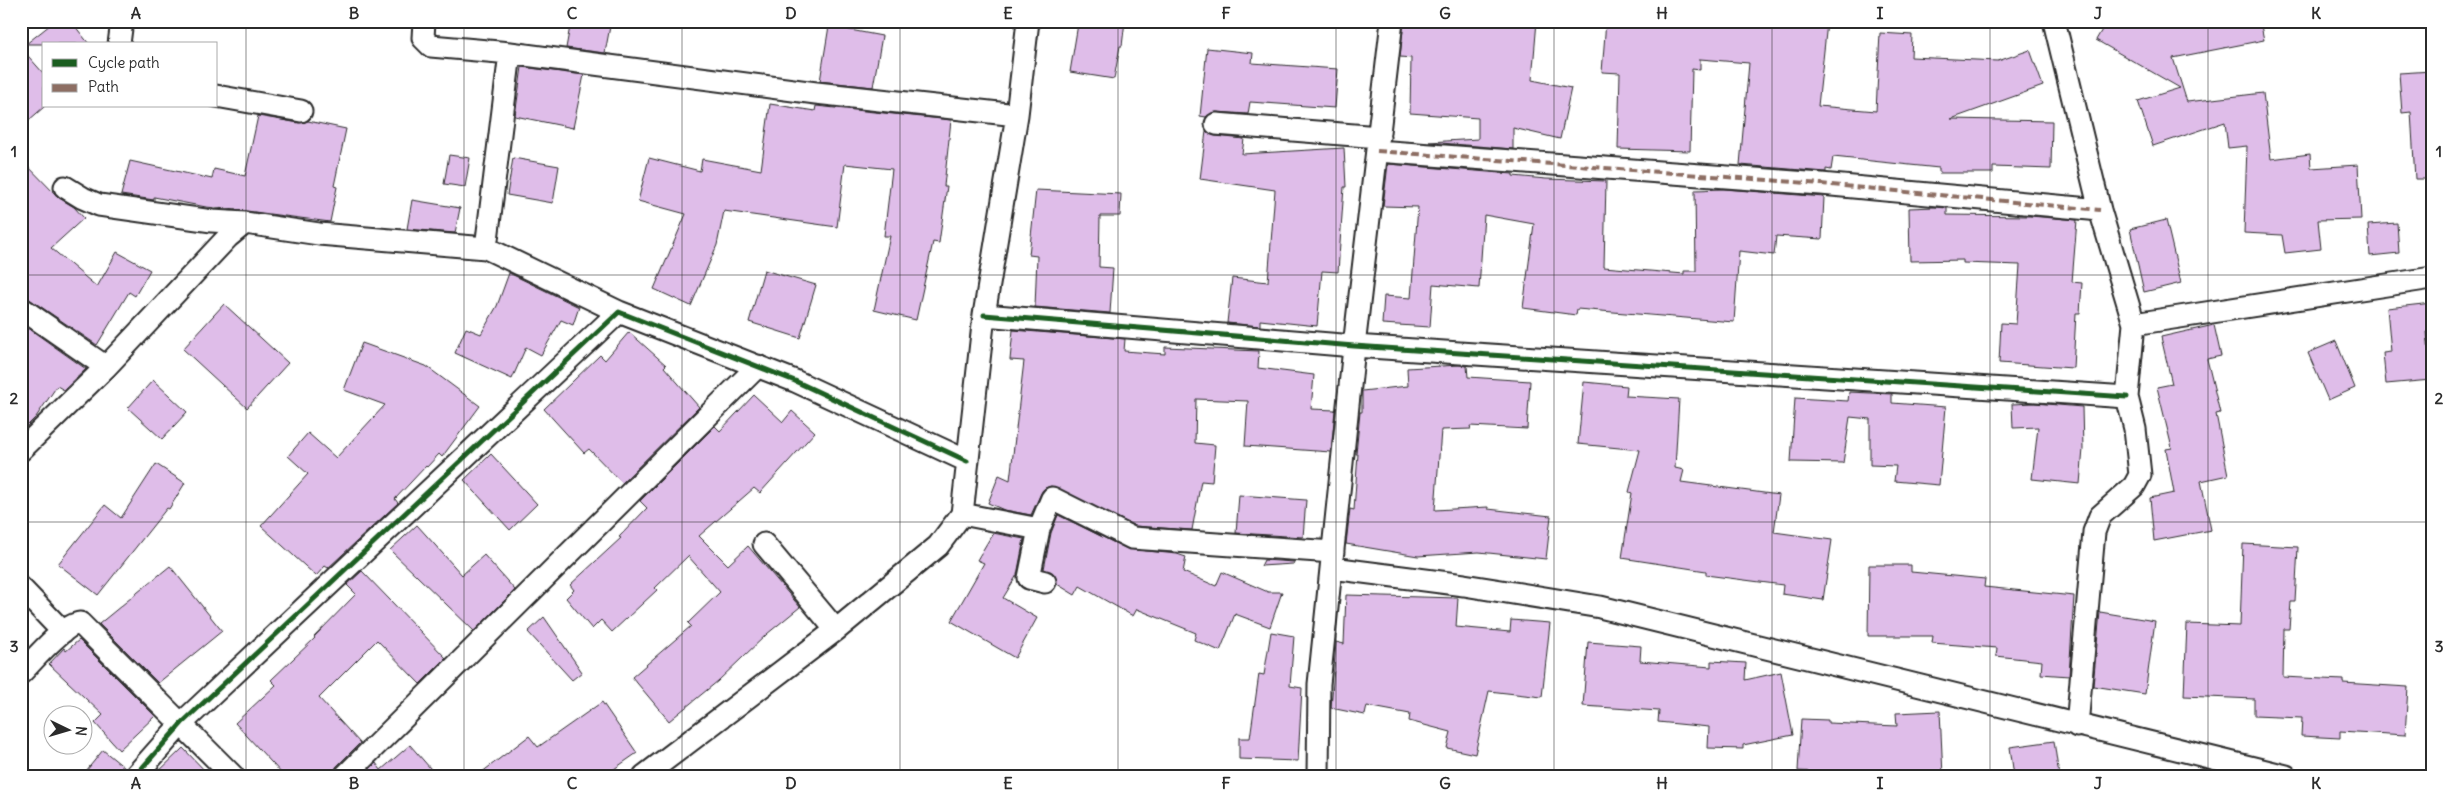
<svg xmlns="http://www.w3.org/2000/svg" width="2453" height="797" viewBox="0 0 2453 797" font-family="Delius,sans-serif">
<rect width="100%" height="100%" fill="#fff"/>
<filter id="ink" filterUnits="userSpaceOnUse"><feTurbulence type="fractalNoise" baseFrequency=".02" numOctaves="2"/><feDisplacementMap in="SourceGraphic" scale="10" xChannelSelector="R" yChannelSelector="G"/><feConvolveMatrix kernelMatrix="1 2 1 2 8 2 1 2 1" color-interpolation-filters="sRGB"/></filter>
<g filter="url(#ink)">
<path fill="#dfbde9" stroke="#2b2b2b" d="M55 21H71L89 44H26Z
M571 21H611L605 53 566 48Z
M1095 21H1125L1122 46H1120L1114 79 1070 72 1078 24 1095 25Z
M1404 21H1537L1532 80 1571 88 1560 139 1513 128V149L1429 142 1478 139V118L1410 113 1411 58 1400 57Z
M1606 21 1827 23 1818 106 1876 111 1880 33 1912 35 1911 57 1998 61 2030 50 2043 86 1951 119 2052 121 2051 169 1993 167V173H1939V168L1833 157 1831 170 1826 169V172L1740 165 1749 63 1700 59V70L1692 69 1690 151 1618 149 1620 73 1602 72Z
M2107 21H2260L2264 40 2173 58 2187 102 2263 93 2271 159 2310 154 2311 168 2358 165 2361 219 2318 220 2321 249 2285 253 2282 235 2244 233 2247 146 2228 148 2225 122 2153 146 2138 101 2180 88 2096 40Z
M829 26 882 36 873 87 820 81Z
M21 48 44 74V107L21 127Z
M1207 48 1253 53 1252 63 1338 69 1335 108 1250 102 1248 114 1216 112 1206 117 1200 116Z
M522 67 584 75 573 128 515 116Z
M2432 71V179H2415L2411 112 2402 113 2399 73Z
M770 104 815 111 816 106 951 120 944 186H947L939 243 933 242 916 320 874 310 890 236H884L892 169 845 164 837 227 724 211 717 245 691 306 654 289 686 214 638 201 649 158 700 171 702 159 761 170Z
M258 116 299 123 308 121 346 129 334 186 337 187 330 222 247 211 206 207 154 197V200L121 195 130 161 212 179 214 169 245 176Z
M1206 131 1215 136 1244 139 1242 154 1344 148 1346 187H1344L1338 272 1322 271 1317 326 1260 320V326L1227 323 1232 278 1268 282 1275 190 1200 179Z
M449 155 470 158 465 187 444 184Z
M513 158 559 166 553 203 507 195Z
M21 159 59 198 74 207 84 218 51 248 97 287 117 252 150 270 135 296 129 292 97 345 28 298 21 296Z
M1388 164 1513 174V176L1546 179 1606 181 1604 267 1684 274V271H1696L1695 190 1724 189 1824 197 1822 239 1776 236 1774 255 1739 251 1734 322 1577 309 1576 315 1523 308 1534 224 1484 215 1479 288 1433 284 1430 327 1382 324 1384 296 1411 298 1418 207 1383 206Z
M1036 190 1121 194 1120 216H1100L1099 267 1113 268 1110 313 1035 307 1037 256 1029 255Z
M412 200 460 208 455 233 407 229Z
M1935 207 1947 208V215L2030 216 2077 220 2072 282 2082 283 2080 313H2076L2073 368 1999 363 2001 323 2016 324 2020 265 1963 263V260L1910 261 1909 208Z
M2166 220 2181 283 2144 292 2130 229Z
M2397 223 2399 253 2370 256 2368 225Z
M764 270 816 285 800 338 749 322Z
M509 273 579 307 573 325 561 320 541 355 526 347 512 379 455 353 466 328 481 334 497 306Z
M2432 303V331L2427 332 2431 380 2386 384 2383 353 2391 352 2387 308Z
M224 304 288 363 247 408 183 349Z
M21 323 86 369 64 390 57 386 36 417 21 432Z
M2214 325 2221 356 2207 359 2220 413 2216 414 2228 475 2201 481 2211 530 2154 541 2150 498 2174 493 2166 449 2172 448 2157 387 2172 384 2161 337Z
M1013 330 1125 339 1124 351 1165 354V347L1259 351 1258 368 1314 375 1311 409 1335 410 1331 452 1245 446 1248 401 1196 399 1195 443 1215 445 1212 482 1201 481 1192 530 1135 526 1051 486 1045 488 1041 493 1031 515 1004 510 988 503 999 475 1010 480 1024 361 1010 360Z
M629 332 666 365 664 367 699 407 622 483 589 449 584 453 544 409 600 355 605 360Z
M2336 341 2355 388 2328 400 2308 353Z
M362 343 426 366 480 406 442 457 439 454 427 467 426 466 395 499 398 503 328 568 325 566 316 576 261 526 308 474 288 456 308 433 336 458 385 405 344 390Z
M1459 365 1467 366 1468 377 1530 381 1527 429 1470 426 1471 429 1441 430 1435 510 1488 507V509L1551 516 1546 559 1479 552 1418 556 1346 544 1350 509 1354 510 1358 454H1356L1360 412H1362V391L1408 386 1407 368Z
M153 380 187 412 162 439 128 408Z
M1584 382 1627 386 1626 396 1679 399 1675 468 1684 470 1681 482 1779 495 1774 532 1832 540 1823 600 1782 594 1783 585 1706 575V571L1622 558 1632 493 1629 492 1640 450 1578 444Z
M1849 392 1892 394V403L1946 407 1939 485 1894 481 1896 466 1870 465V419L1850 417 1843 463 1791 462 1795 398 1848 401Z
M754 395 783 422 792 411 815 432 760 493 754 488 699 536 728 565 748 546 800 607 767 634 718 681 669 721 632 677 691 626 688 623 720 592 688 556 655 588 657 590 612 632 601 620 592 629 566 598 574 590 570 585 621 538 619 537 647 508 640 501 715 426 720 431Z
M2034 403 2082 407 2083 449 2080 484 2032 479 2038 427 2013 428 2012 404Z
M491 454 537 504 510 530 464 480Z
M156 464 185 483 169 509 167 508 98 595 58 564 105 505 121 518Z
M1239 495 1306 500 1303 537 1236 533Z
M1058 515 1127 549 1177 554 1186 557 1183 572 1216 586 1222 572 1268 592H1282L1270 627 1235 614 1220 651 1194 640 1196 633 1137 609 1133 616 1080 586 1075 595 1057 584 1053 573 1044 569 1051 533Z
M417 525 462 575 484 555 515 590 474 631 390 550Z
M993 533 1024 539 1017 575 1003 598 1037 618 1015 658 951 621 984 563 977 560Z
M2243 544 2298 547 2295 602H2291L2289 629H2284L2283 677 2343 680V683L2408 687 2405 735 2340 731V738L2301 736 2302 718 2254 716V699L2184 696 2187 624 2240 626Z
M1264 560 1294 562 1293 564 1261 566Z
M1869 565H1911V572L1985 579 1984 587 2074 596 2069 676 2041 674 2042 661 1996 656 1997 648 1932 643 1933 636H1868Z
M170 566 222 631 158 683 99 624Z
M362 571 446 658 420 684 377 640 319 698 360 743 336 767 333 776H284L235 723 276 685 271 680 315 638 314 637 356 594 347 585Z
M1346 595 1458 598 1456 627 1510 632 1511 620 1550 623 1542 697 1489 691 1475 754 1447 748 1451 732 1409 721 1410 714 1367 706 1365 715 1331 708 1336 642 1344 644Z
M2100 612 2155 621 2145 694 2093 686Z
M544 617 582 672 572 680 528 632Z
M1271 632 1294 636 1290 686 1302 688 1298 761 1239 759V738H1250L1259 674 1264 675Z
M79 640 155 716 119 750 95 723 103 715 49 664 64 648 66 651Z
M1588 642 1641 646 1640 661 1711 667V661L1746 663 1745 680 1781 672 1793 735 1743 745V749L1708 748 1709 727 1658 722 1659 711 1583 706Z
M602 702 637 753 604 776H477L529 736 538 747Z
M1940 711 1943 776H1842V773L1798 771 1801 719 1828 720V723L1897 726 1896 713Z
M2054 741 2059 776H2014L2010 747Z
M410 745 437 776H363L376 763 381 770Z
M183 748 210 776H154Z
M103 750 125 768 123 776H82Z"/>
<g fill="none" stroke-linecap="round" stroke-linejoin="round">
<defs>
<path id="minor" d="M424 21 423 38 431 46 510 53 816 93 1017 115
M2054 21 2100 210 2134 324 2127 397 2135 429 2140 475 2134 486 2100 516 2094 532 2077 726
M119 44 122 21
M510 53 486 248 619 312
M216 96 301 111
M1216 124 1379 137
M1377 151 1821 184 2100 210
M245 223 319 234 486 248
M21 308 106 367
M984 315 1354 346 2127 397
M2134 324 2432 278
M21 450 106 367 228 237 245 223 212 221 99 205 83 198 65 187
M962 514 1039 529 1029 578 1045 582
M1039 529 1052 498 1132 538 1333 552
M764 544 836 630
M1332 568 1464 585 1600 607 2286 776
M21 588 63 632
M21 673C33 661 64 624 80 623L233 776
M135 776 182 723 619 312 795 381 967 461
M345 776 758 366
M644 776 836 630 938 546 962 514 984 315 1017 115 1028 21
M1318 776 1319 684 1355 338 1392 21"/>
</defs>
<use href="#minor" stroke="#2b2b2b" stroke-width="25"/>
<use href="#minor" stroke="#fff" stroke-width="21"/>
<path stroke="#8d6e63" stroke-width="4" stroke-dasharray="8 4" stroke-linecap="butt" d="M1377 151 1821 184 2100 210"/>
<defs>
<path id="cycleway" d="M984 315 1354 346 2127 397
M135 776 182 723 619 312 795 381 967 461"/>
</defs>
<use href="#cycleway" stroke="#fff" stroke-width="8"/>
<use href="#cycleway" stroke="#1b5e20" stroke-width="5"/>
</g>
</g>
<path fill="none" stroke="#2b2b2b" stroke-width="1" stroke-opacity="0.55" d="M246 21V776M464 21V776M682 21V776M900 21V776M1118 21V776M1336 21V776M1554 21V776M1772 21V776M1990 21V776M2208 21V776M21 275H2432M21 522H2432"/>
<rect width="2453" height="797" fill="none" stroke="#fff" stroke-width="55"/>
<rect x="42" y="42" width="175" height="65" fill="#ffffff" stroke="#aaaaaa"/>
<rect x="52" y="59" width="25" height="8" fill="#1b5e20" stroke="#aaaaaa"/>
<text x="88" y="68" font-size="15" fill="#2b2b2b">Cycle path</text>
<rect x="52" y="84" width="25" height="8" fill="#8d6e63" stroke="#aaaaaa"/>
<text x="88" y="92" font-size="15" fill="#2b2b2b">Path</text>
<g transform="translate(68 730) rotate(95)"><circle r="24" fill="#ffffff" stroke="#aaaaaa"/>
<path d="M0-4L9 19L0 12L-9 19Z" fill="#2b2b2b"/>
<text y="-8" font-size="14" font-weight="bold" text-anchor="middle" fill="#2b2b2b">N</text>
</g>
<rect x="28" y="28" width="2398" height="742" fill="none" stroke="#2b2b2b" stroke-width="2"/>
<g font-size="16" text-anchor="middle" font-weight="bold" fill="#2b2b2b">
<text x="136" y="19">A</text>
<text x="354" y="19">B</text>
<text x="572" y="19">C</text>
<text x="791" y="19">D</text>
<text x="1008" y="19">E</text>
<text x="1226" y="19">F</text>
<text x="1445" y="19">G</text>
<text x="1662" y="19">H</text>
<text x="1880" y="19">I</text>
<text x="2098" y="19">J</text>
<text x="2316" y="19">K</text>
<text x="14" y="157">1</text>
<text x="2439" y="157">1</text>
<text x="14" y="404">2</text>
<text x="2439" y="404">2</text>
<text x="14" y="652">3</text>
<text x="2439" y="652">3</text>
<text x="136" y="789">A</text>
<text x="354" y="789">B</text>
<text x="572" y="789">C</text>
<text x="791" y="789">D</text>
<text x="1008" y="789">E</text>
<text x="1226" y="789">F</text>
<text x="1445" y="789">G</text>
<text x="1662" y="789">H</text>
<text x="1880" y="789">I</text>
<text x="2098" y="789">J</text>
<text x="2316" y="789">K</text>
</g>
</svg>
